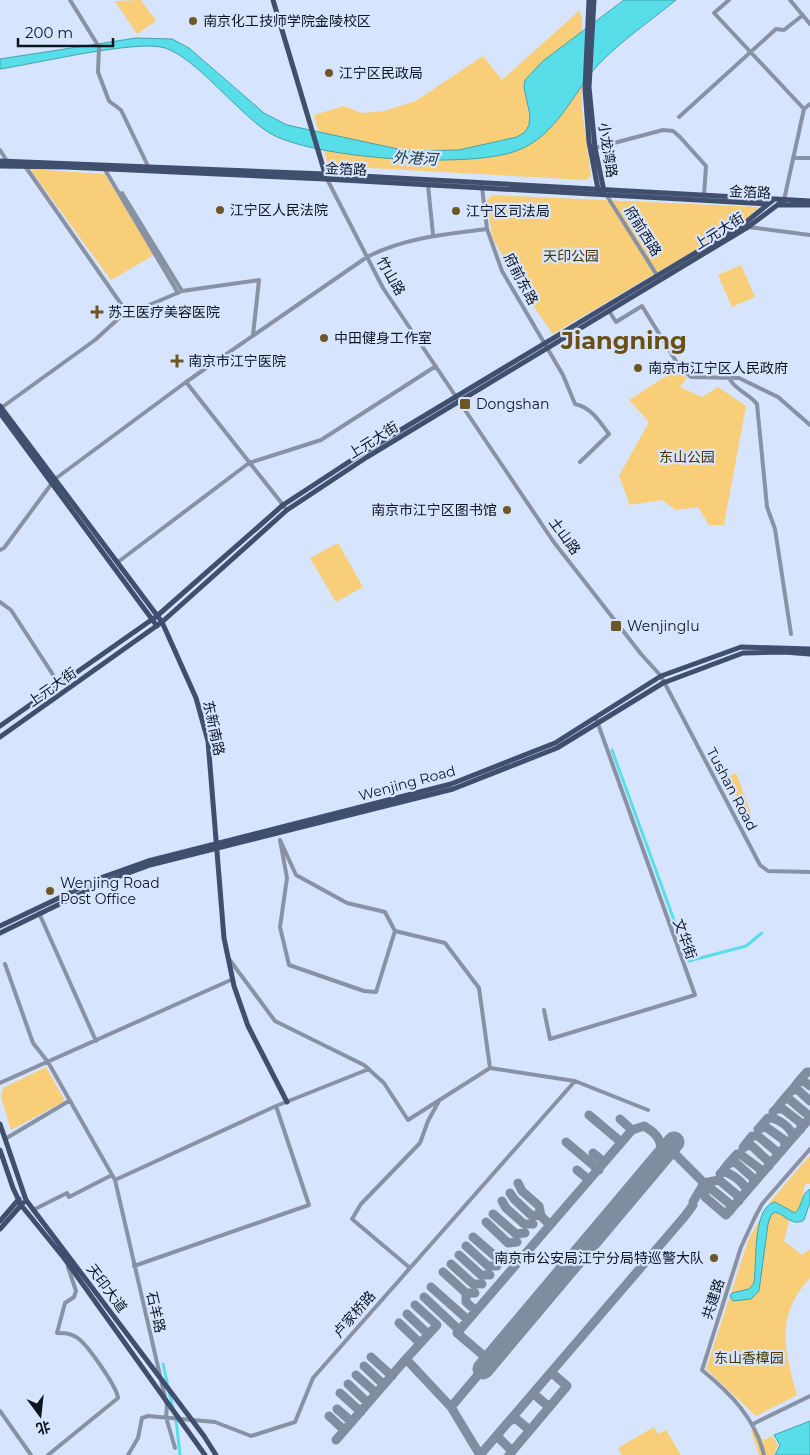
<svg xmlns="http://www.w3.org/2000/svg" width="810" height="1455" viewBox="0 0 810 1455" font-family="Montserrat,'Noto Sans SC',sans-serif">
<rect width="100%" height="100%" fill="#d6e4fd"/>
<path fill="#f9ce78" d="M141 0 156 21 137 34 115 1Z
M579 11 582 18V110L591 175 587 180 334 166 327 161 314 115 344 106 362 113 384 111 416 101 483 56 502 80Z
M30 169 105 174 154 255 111 280Z
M493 195 759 207 744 221 553 334 530 301 493 239 486 201Z
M741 265 755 297 732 307 718 275Z
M676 370 687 378 680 387 702 397 718 387 746 406 724 525H709L698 507 676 510 662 500 630 505 619 476 649 422 629 400Z
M338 543 363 587 336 602 310 558Z
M736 773 751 813 744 816 729 776Z
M46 1067 65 1101 11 1130 1 1097 3 1088Z
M810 1155V1184H805L800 1212 791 1213 784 1241 802 1255 810 1249V1278C775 1316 784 1349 797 1395L756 1416 706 1369 749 1238 771 1201Z
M654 1427 658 1434 666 1430 681 1455H622L618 1448Z
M756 1428 763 1441 772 1436 778 1445 774 1455H759L751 1430Z"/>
<path fill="#58dee9" stroke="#42a2ae" d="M624 0H676C650 21 621 41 598 65 572 94 556 137 516 151 468 169 310 159 268 132 237 112 196 58 165 48 138 39 34 64 0 69V59L136 38 172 39 189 48 264 113 287 125 407 151 459 150 517 137 525 132 529 125 530 115 524 88 525 80 543 61Z
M810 1189V1202L804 1220C792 1227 786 1215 775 1212L771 1215 768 1224 759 1291 751 1299 733 1301 730 1296 732 1293 749 1289 754 1283C757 1263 752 1207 775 1202L795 1213C803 1206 800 1195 810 1189Z
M810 1421V1455H775L780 1445 774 1435Z"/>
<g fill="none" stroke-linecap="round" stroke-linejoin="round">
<path stroke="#58dee9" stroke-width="3" d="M612 750 689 961 746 946 762 933
M163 1364 168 1386
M169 1392 173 1408
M176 1419 180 1455"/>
<path stroke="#808ca0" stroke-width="9" d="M799 1081 807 1072H810
M792 1090 799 1081 805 1082 810 1086
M784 1099 792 1090H798L810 1101
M776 1109 784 1099H789L808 1115V1119
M773 1112 776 1109H783L801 1123V1129
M589 1115 621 1142
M620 1119 632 1130
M760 1127 768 1118C777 1117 792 1128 793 1137
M758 1129 766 1127 784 1140 785 1146
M566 1142 599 1170
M744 1146 752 1136H758L776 1151 777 1156
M743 1148 749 1145 752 1146 768 1161 769 1166
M593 1153 604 1162
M674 1153 704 1183 705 1197 726 1215 810 1118
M728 1164 737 1154H740L760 1169 761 1174
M577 1170 589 1180
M722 1172 728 1164 735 1162 753 1178 754 1183
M720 1174 722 1172C731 1172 744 1183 747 1191
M518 1183 522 1191 539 1206 541 1216 550 1225
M704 1183 719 1180 737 1195 739 1201
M704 1183 730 1204V1211
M510 1193 514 1199 531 1215 541 1216
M502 1201 506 1208 524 1224H533
M493 1214 516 1234 525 1233
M486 1222 508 1243 517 1242
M473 1237 496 1257 507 1255
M466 1246 488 1266H497
M459 1255 481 1275H490
M451 1264 473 1284H482
M443 1272 466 1293H475
M431 1287 468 1320
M466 1293V1302L476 1311
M424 1297 459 1330
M415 1305 437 1325 406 1359 451 1407
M407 1314 428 1334
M399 1323 420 1343
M371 1357 392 1376
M490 1361 457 1333 632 1130 644 1126C658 1134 664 1142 659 1159
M364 1366 384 1385
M356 1375 376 1393
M348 1384 368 1403
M340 1393 361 1412
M534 1394 549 1407
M337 1409 352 1422
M329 1416 344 1430
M510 1421 514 1417 527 1428 528 1432
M500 1432 497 1436 510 1449 511 1453
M336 1440 406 1359
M480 1455 685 1216 693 1205V1202L704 1183
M480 1455 451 1407 483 1369
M509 1455 567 1386 552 1373"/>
<path stroke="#808ca0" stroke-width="21" d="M483 1369 674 1142"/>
<path stroke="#8992a4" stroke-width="4" d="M70 0 99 47 98 72 109 101 121 110 148 166
M729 0 714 13 804 109
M790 0 810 24
M679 117 776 29 784 30 803 15
M595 148 663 130 673 131 680 137 706 166 704 196
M0 150 7 161
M793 158H810
M25 166 128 314
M104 168 178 293
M327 179 383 288 553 541 641 654 661 676 760 865 768 871 810 872
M428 185 433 235
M482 187 487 229 502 271 563 375 575 404C592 408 599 421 609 434L580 462
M122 193 182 291
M607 196 660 280
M784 200 804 109 810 104
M748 227 810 235
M609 311 616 322 642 306 679 366 691 377 739 378 778 397 810 425
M729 378C734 389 749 394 757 404L767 507 775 529 791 634
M186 382 287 510
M1 408 95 340 119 318 182 291 259 280 253 335
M0 550 4 548 55 479 186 382 367 257C404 238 446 234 487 229
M118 562 249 463 321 440 436 366
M0 602 11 610 59 684
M39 913 96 1041
M395 931 376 992 364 991 289 965 280 927 287 878 280 840 296 875 347 903 385 912 395 931 445 943 479 988 490 1068
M229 959 275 1021 364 1065 384 1083 408 1120 490 1068 575 1081 648 1110
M5 964 33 1043 48 1062 115 1180 167 1406 166 1417 175 1448
M544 1010 550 1039 695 995 597 721
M0 1083 233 979
M276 1106 369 1069
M5 1139 69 1101
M115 1180 276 1106 309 1205 134 1266
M33 1210 67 1193 69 1197 112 1175
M410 1268 352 1219 361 1204 420 1143 428 1121 439 1101
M0 1411 31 1455
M753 1424 810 1396
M48 1455 118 1398C117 1387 86 1342 76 1337 70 1333 64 1333 57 1333L65 1303 74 1297 76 1291 68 1267
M128 1455 138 1438 142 1418 148 1416 215 1422 251 1436 295 1422 313 1378 575 1081
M764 1455C755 1418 731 1394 702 1370L741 1247 755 1217 762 1204 810 1149"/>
<path stroke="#404f6d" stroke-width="5" d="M273 0 326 177
M589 0 585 89 589 142 598 189 601 191
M594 0 589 87 595 148 604 191
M0 161 325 174 810 201
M0 166 66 167 325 179 767 204
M778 205H810
M0 406 162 622 196 698 208 741 224 938 234 986 248 1026 287 1102
M0 413 157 626
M0 726 157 616 283 505 364 452 745 223 773 200
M0 737 162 622 287 510 367 457 748 227 784 200
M0 926 103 877 148 861 451 784 555 743 661 676 741 647 810 649
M0 933 107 881 150 865 453 789 557 748 663 683 743 653 784 652 810 654
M0 1124 26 1200 204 1436 216 1455
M0 1150 13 1188 21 1205 64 1258 205 1455
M0 1221 19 1199
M0 1229 23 1203"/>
</g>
<g fill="#6e5727" stroke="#d6e4fd" stroke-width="2">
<circle cx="193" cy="21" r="5"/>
<circle cx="329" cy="73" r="5"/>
<circle cx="220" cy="210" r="5"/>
<circle cx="456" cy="211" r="5"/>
<path d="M94.5 304.5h5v5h5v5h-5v5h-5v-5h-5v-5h5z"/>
<circle cx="324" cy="338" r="5"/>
<path d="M174.5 353.5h5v5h5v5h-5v5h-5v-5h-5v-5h5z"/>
<circle cx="638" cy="368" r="5"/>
<rect x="459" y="398" width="12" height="12" rx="2.5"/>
<circle cx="507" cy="510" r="5"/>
<rect x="610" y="620" width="12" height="12" rx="2.5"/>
<circle cx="50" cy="891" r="5"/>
<circle cx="714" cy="1258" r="5"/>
</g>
<g text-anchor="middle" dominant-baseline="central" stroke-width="4.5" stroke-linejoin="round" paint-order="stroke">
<g font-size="14" fill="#0d1523" stroke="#d6e4fd" text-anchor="start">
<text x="203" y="21">南京化工技师学院金陵校区</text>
<text x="339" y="73">江宁区民政局</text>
<text x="230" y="210">江宁区人民法院</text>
<text x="466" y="211">江宁区司法局</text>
<text x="108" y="312">苏王医疗美容医院</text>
<text x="334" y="338">中田健身工作室</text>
<text x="188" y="361">南京市江宁医院</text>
<text x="648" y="368">南京市江宁区人民政府</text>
<text x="476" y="404">Dongshan</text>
<text x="497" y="510" text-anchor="end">南京市江宁区图书馆</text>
<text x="627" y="626">Wenjinglu</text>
<text x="60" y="883">Wenjing Road<tspan x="60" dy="16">Post Office</tspan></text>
<text x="704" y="1258" text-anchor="end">南京市公安局江宁分局特巡警大队</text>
</g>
<g font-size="14" fill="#0d1523" stroke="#d6e4fd">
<text transform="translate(608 150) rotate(81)">小龙湾路</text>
<text transform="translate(346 169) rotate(3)">金箔路</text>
<text transform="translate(750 192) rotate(3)">金箔路</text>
<text transform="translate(643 231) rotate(58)">府前西路</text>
<text transform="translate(719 231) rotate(-32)">上元大街</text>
<text transform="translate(391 276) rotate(60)">竹山路</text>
<text transform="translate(521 279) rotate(62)">府前东路</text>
<text transform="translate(373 440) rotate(-32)">上元大街</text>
<text transform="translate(565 536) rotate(54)">土山路</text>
<text transform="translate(52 687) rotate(-35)">上元大街</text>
<text transform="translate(214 728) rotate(78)">东新南路</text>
<text transform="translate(407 783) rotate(-15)">Wenjing Road</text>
<text transform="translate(732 789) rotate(62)">Tushan Road</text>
<text transform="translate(685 939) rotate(70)">文华街</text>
<text transform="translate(107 1288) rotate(53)">天印大道</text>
<text transform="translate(713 1299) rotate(-72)">共建路</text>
<text transform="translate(156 1312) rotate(77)">石羊路</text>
<text transform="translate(354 1314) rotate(-49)">卢家桥路</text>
</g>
<g font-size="14" fill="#4b3501" stroke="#d6e4fd">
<text x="571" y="256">天印公园</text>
<text x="687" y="457">东山公园</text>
<text x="749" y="1358">东山香樟园</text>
</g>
<g font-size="15" font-style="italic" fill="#183537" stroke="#d6e4fd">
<text transform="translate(415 158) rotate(3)">外港河</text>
</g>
<g font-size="24" font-weight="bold" fill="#6a5017" stroke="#d6e4fd">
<text x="624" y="340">Jiangning</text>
</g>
</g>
<g transform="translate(40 1415) rotate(165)" stroke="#d6e4fd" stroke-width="4" paint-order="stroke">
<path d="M0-4L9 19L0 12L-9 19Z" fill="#0d1523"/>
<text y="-8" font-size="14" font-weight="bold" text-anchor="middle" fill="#0d1523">北</text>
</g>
<path d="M18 38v8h95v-8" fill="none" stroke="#0d1523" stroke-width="2.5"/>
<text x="25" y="38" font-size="15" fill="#0d1523" stroke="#d6e4fd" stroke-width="4" paint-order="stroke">200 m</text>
</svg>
